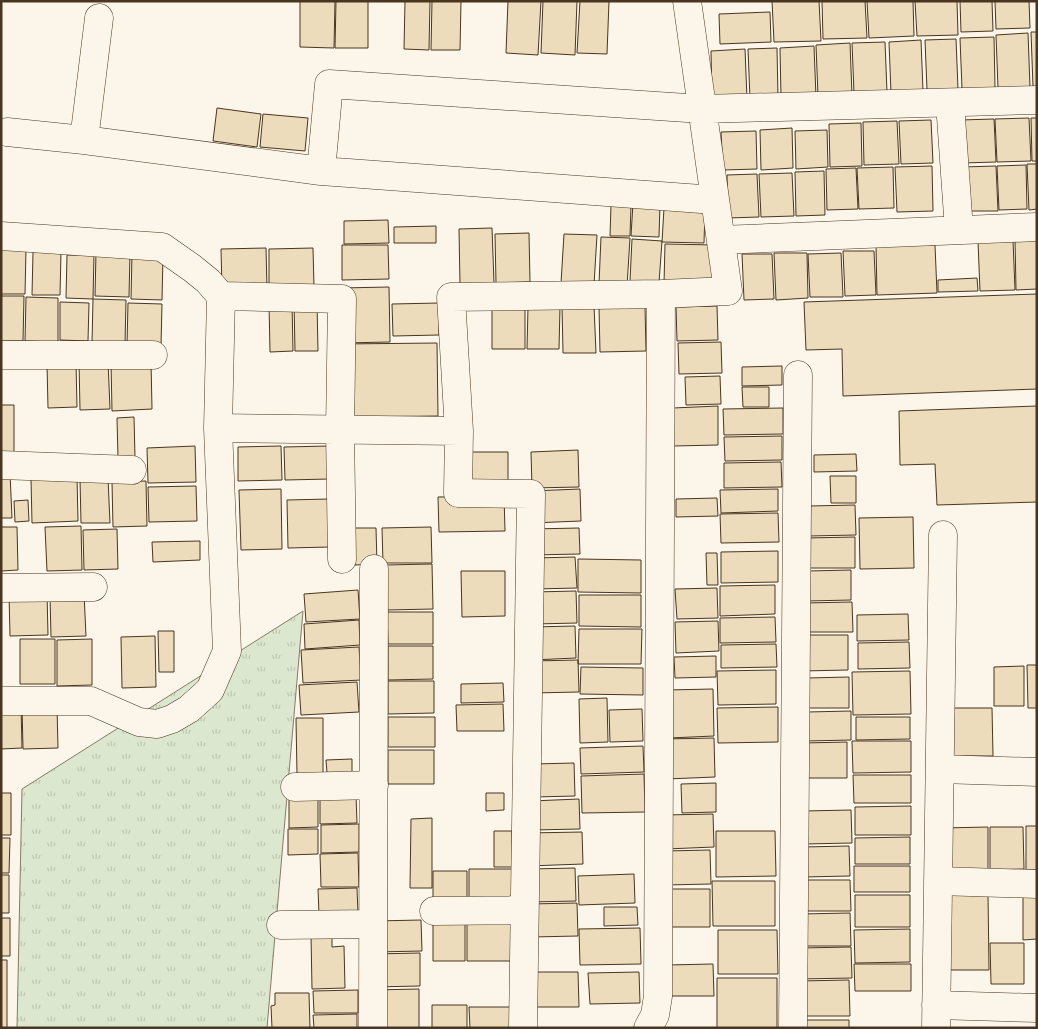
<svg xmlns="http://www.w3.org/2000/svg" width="1038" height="1029" viewBox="0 0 1038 1029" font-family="'IBM Plex Sans',sans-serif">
<defs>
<pattern id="grass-tufts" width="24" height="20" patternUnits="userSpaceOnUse" patternTransform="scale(1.25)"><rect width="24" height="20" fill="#dce7d0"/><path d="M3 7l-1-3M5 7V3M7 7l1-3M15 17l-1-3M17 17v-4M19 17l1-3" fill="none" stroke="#bec7b2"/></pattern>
</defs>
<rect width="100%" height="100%" fill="#fbf6e9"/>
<path fill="url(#grass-tufts)" stroke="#887966" d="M303 611 267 1028H17L22 789Z"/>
<path fill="#ecdcbc" stroke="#4a3520" d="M300 1H335L334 48 300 47Z
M336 1H368V48H335Z
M405 1H430L429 50 404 49Z
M432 1H461L460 50H431Z
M508 1H541L538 55 506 53Z
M543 1H577L575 55 541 53Z
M580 1H609L607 54 577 53Z
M772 1H819L821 41 774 42Z
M822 1H865L867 38 823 39Z
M867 1H913L914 36 869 38Z
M915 1H957L958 35 917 36Z
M960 1H992L993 31 961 32Z
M995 1H1029L1030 28 996 29Z
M770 12 771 42 720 44 719 14Z
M1031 32H1037V87H1033Z
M1028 33 1030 87 998 88 996 35Z
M994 37 995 88 962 89 960 38Z
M956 39 958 89 927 90 925 40Z
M921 40 923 91 891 93 889 42Z
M885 42 887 92 854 93 852 43Z
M850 43 852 95 818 96 816 45Z
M814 46 816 97 781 98 780 48Z
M777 48 778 98 750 99 748 49Z
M745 49 747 99 712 100 711 51Z
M217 108 261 114 257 147 213 141Z
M263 114 308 118 305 151 260 147Z
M1029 118 1031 161 997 162 995 119Z
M1031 118H1037V161H1032Z
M994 119 996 162 962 163 960 120Z
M931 120 933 163 901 164 899 121Z
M897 121 899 164 864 165 863 122Z
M861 123 862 166 830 167 829 124Z
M792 128 793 168 761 170 760 130Z
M827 130 828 167 796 169 795 131Z
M756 131 757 169 723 170 721 132Z
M1027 164H1037V209L1029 210Z
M1026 165 1027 209 999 210 997 166Z
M932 166 933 211 897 212 895 167Z
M996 166 998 211H964L962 167Z
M893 167 894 208 859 209 857 168Z
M856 168 858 209 827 210 826 169Z
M824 171 825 215 796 216 795 172Z
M792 173 794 216 761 217 759 174Z
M757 174 759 217 728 218 727 175Z
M633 203 660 204 659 237 631 236Z
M611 205 631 206 630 236H610Z
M664 208 705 210 704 243 662 242Z
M388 220 389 243 344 244V221Z
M436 226V243H394V227Z
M492 228 494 283 460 284 459 229Z
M529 233 530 282 496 283 495 234Z
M564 234 597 235 594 285 561 283Z
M601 237 630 238 627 286 599 284Z
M632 239 662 241 659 283 630 281Z
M1015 239H1037V289L1016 290Z
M1013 240 1015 290 980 291 978 241Z
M665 244 714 245 713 285 664 284Z
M342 245H388L389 279 342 280Z
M935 245 937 293 877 295 876 246Z
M266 248 267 288 222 289 221 249Z
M313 248 314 287H269V249Z
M1 249H26L25 294H1Z
M843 251H874L876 295 845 296Z
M33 252H61L60 295H32Z
M96 252 130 254 129 297 95 296Z
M774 253H807L808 298 776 300Z
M841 253 843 297H810L808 254Z
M132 254 163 255 162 300 131 299Z
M742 254H772L774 299 744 300Z
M67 255H94L93 299 66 298Z
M977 278 978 291 938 292V280Z
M389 287 390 342 342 343 341 288Z
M1037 294V389L843 396 842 349 806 350 804 302Z
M1 296H24L23 341H1Z
M26 297 58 298V342L25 341Z
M93 299 126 300 125 344 92 343Z
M60 302 89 303 88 341 60 340Z
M294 302H317L318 351H295Z
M128 303 162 304 161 345H127Z
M292 303 293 351 270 352 269 304Z
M439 303V335L393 336 392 304Z
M492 306 525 307V349H492Z
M562 306H594L596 353H563Z
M645 306 646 351 600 352 599 307Z
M717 306 718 340 677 341 676 307Z
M528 307H560L559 349H527Z
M721 342 722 373 679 374 678 343Z
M437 343 438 416 342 417 340 344Z
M79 361H108L110 409 80 410Z
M151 362 152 409 112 411 111 363Z
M76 363 77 407 48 408 47 364Z
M782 366V385L742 386V367Z
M720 376 721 404 686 405 685 377Z
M742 387H769V407H743Z
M1 405H14V452H1Z
M718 406V445L674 446 673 408Z
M1037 406V502L937 505 935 464 900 465 899 411Z
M783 408V434L724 435 723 409Z
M134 417 135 457 118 458 117 418Z
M782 436V460L725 461 724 437Z
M195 446 196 482 148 483 147 448Z
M281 446 282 480 238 481V447Z
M329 446 330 479 285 480 284 447Z
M578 450 579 487 532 488 531 452Z
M459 452H508V483L459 482Z
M856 454 857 471 814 472V455Z
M781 462 782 487 724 488V463Z
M10 473 12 518H1V474Z
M830 476H856V503H831Z
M77 477 78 521 32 523 31 479Z
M108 478 110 523H81L80 479Z
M146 481 147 526 113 527 112 482Z
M196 486 197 521 149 522 148 487Z
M281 489 282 549 241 550 239 490Z
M580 489 581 521 531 523V491Z
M778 489V511L721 513 720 490Z
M504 496 505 531 439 532 438 497Z
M717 498 718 516 676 517V499Z
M329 499 330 547 288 548 287 500Z
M28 500 29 521 15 522 14 501Z
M855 505 856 535 809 536V506Z
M778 513 779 542 721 543 720 514Z
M913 517 914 568 860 569 859 518Z
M81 526 82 570 47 571 45 527Z
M1 527H17L18 570 1 571Z
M431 527 432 563H383L382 528Z
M353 528H376L377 564 355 565Z
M579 528 580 554 532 555 531 529Z
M117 529 118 569 84 570 83 530Z
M855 537V568H807L806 538Z
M200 541V560L153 562 152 542Z
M778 551V582L721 583V552Z
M706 553H717L718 585H707Z
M575 557 577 588 534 589 533 558Z
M578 559 641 560V593L578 592Z
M432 564 433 609 387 610 386 565Z
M851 570V600L808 601V571Z
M461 571H505V616L462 617Z
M775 585V614L720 616V586Z
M717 588 718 618 677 619 675 589Z
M358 590 360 619 306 622 304 594Z
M576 591 577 623 535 624 534 592Z
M47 593 48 635 10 636 9 594Z
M84 593 86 636 51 637 50 595Z
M579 595H641V627L579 626Z
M852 602 853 632H804V603Z
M387 612H433V644H388Z
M908 614 909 640 857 641V615Z
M775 617 776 642 720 643V618Z
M359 620 360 645 305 649 304 624Z
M718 621 719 651 676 653 675 622Z
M575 626 576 658 532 660 531 627Z
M579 629H642L641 664H578Z
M158 631H174V672H159Z
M801 635H848V670L802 671Z
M155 636 156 687 122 688 121 637Z
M20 639H55V684H20Z
M92 639V685L57 686V640Z
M909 642 910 668 858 669V643Z
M776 644 777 667 721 668V645Z
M388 646H433V679L388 680Z
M359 647 361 680 303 683 301 650Z
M716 656V677L675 678 674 657Z
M578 660 579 692 532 693V661Z
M1027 665H1037V708H1028Z
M1024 666V706H994V667Z
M581 667 643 668V695L580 694Z
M776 670V704L718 705 717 671Z
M910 671 911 714 853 715 852 672Z
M849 677V708H808L807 678Z
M388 681H434V713L388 714Z
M357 682 359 712 301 715 299 685Z
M503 683 504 702 461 703V684Z
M713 689 714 736 669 738 667 690Z
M607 698 608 742 580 743 579 699Z
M503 704 504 731H457L456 705Z
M21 706 22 748 1 749V707Z
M22 706H57L58 748 23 749Z
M778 707V742L718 743 717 708Z
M943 708H992L993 756H944Z
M642 709 643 741 610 742 609 710Z
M851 711V740L807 741V712Z
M388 717H435V747H388Z
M856 717H910V739L856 740Z
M296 718H323V775H297Z
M714 738 715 777 666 779 664 739Z
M852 741H911V772L853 773Z
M847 742V778H804L803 743Z
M643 746 644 772 581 774 580 748Z
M388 750H434V784H388Z
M352 759V773H327L326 760Z
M574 763 575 796 534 797V764Z
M644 774 645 812 582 813 581 776Z
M853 775H911V803H854Z
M716 783V812L682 813 681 784Z
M1 793H11V835H1Z
M486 793H504V810L486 811Z
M320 796H356L357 823 320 824Z
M318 798V827L289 828V799Z
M579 799 580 829 532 830 531 801Z
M911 806V835H855V807Z
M851 810 852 843 804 844V811Z
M713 814 714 847 666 849 665 815Z
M432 818V888H410L411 819Z
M359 824V852L321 853V825Z
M1026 826H1037V870H1026Z
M988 827V869L942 870V828Z
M990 827H1023L1024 869 990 870Z
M288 829H318V854L288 855Z
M494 831H512V867H494Z
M716 831H775L776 876 716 877Z
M582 832 583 864 528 866 527 833Z
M910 837V864H855V838Z
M1 838H10L9 873H1Z
M849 846 850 876 803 877V847Z
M710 850 711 884 665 885 664 851Z
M358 853 359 887H321L320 854Z
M854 866H910V892H854Z
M575 868 576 901 531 902 530 869Z
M469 869H513V902L469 903Z
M433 871H467V902H433Z
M634 874 635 903 579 905 578 876Z
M1 875H9V913H1Z
M805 880H850L851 911H805Z
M712 881H775V926H713Z
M357 888 358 913 319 914 318 889Z
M669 889H710V927H669Z
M1023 892H1037V939L1023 940Z
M945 893H988L989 970H946Z
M855 895H910V927H855Z
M577 903 578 936 531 937 530 904Z
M604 907H637L638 925 604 926Z
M850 913 851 946H801V914Z
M1 918H10V956H1Z
M421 920 422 951 376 952 375 921Z
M433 920H465V961H433Z
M467 920H512V961H467Z
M640 928 641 964 580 965 579 929Z
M910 929V962L855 963 854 930Z
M718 930H777L778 974H718Z
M332 934V947L344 946 345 988 312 989 311 935Z
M990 943H1024V984H991Z
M851 947 852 978 800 979V948Z
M420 953V986L373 987V954Z
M1 960H7V1028H1Z
M713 964 714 996H668L667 965Z
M854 964H911V991H855Z
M530 972H578L579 1007H530Z
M639 972 640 1003 590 1004 588 973Z
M717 978H777V1028H717Z
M849 980 850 1016H799V981Z
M419 989V1028H373L372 990Z
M358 990V1013H314L313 991Z
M275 993H309L310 1028H272L271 1006 275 1005Z
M432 1005H467V1028H432Z
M469 1007H513V1028H470Z
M357 1014V1028H314L313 1015Z
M802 1020H849V1028H802Z"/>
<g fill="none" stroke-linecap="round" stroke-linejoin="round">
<defs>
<path id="minor" d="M950 103 959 230
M7 132 84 140 321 171 715 200
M84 140 99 18
M321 171 329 84 702 109 1037 100
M1 236 162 247 192 268 208 281 221 296 218 428 227 651 210 690 189 709 172 719 157 724 139 722 91 701H1
M721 240 1037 227
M221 296 342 299 340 430 342 559
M1 355H153
M218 428 459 431 458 493 531 494 523 1028
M459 431 451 297 661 294 728 291 687 1
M1 465 132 470
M1 588 93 587
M940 769 1037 772
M295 787 374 785
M938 881 1037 884
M434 911 524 910
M281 925 373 924
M936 1005 1037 1008
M373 1028 374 569
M648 1028 655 1015 658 996 661 294
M793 1028 798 375
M936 1028 943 535"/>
</defs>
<use href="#minor" stroke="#4a3520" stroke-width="29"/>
<use href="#minor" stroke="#fbf6e9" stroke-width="28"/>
</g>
<rect width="1038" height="1029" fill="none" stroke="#4a3520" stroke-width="5"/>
</svg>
